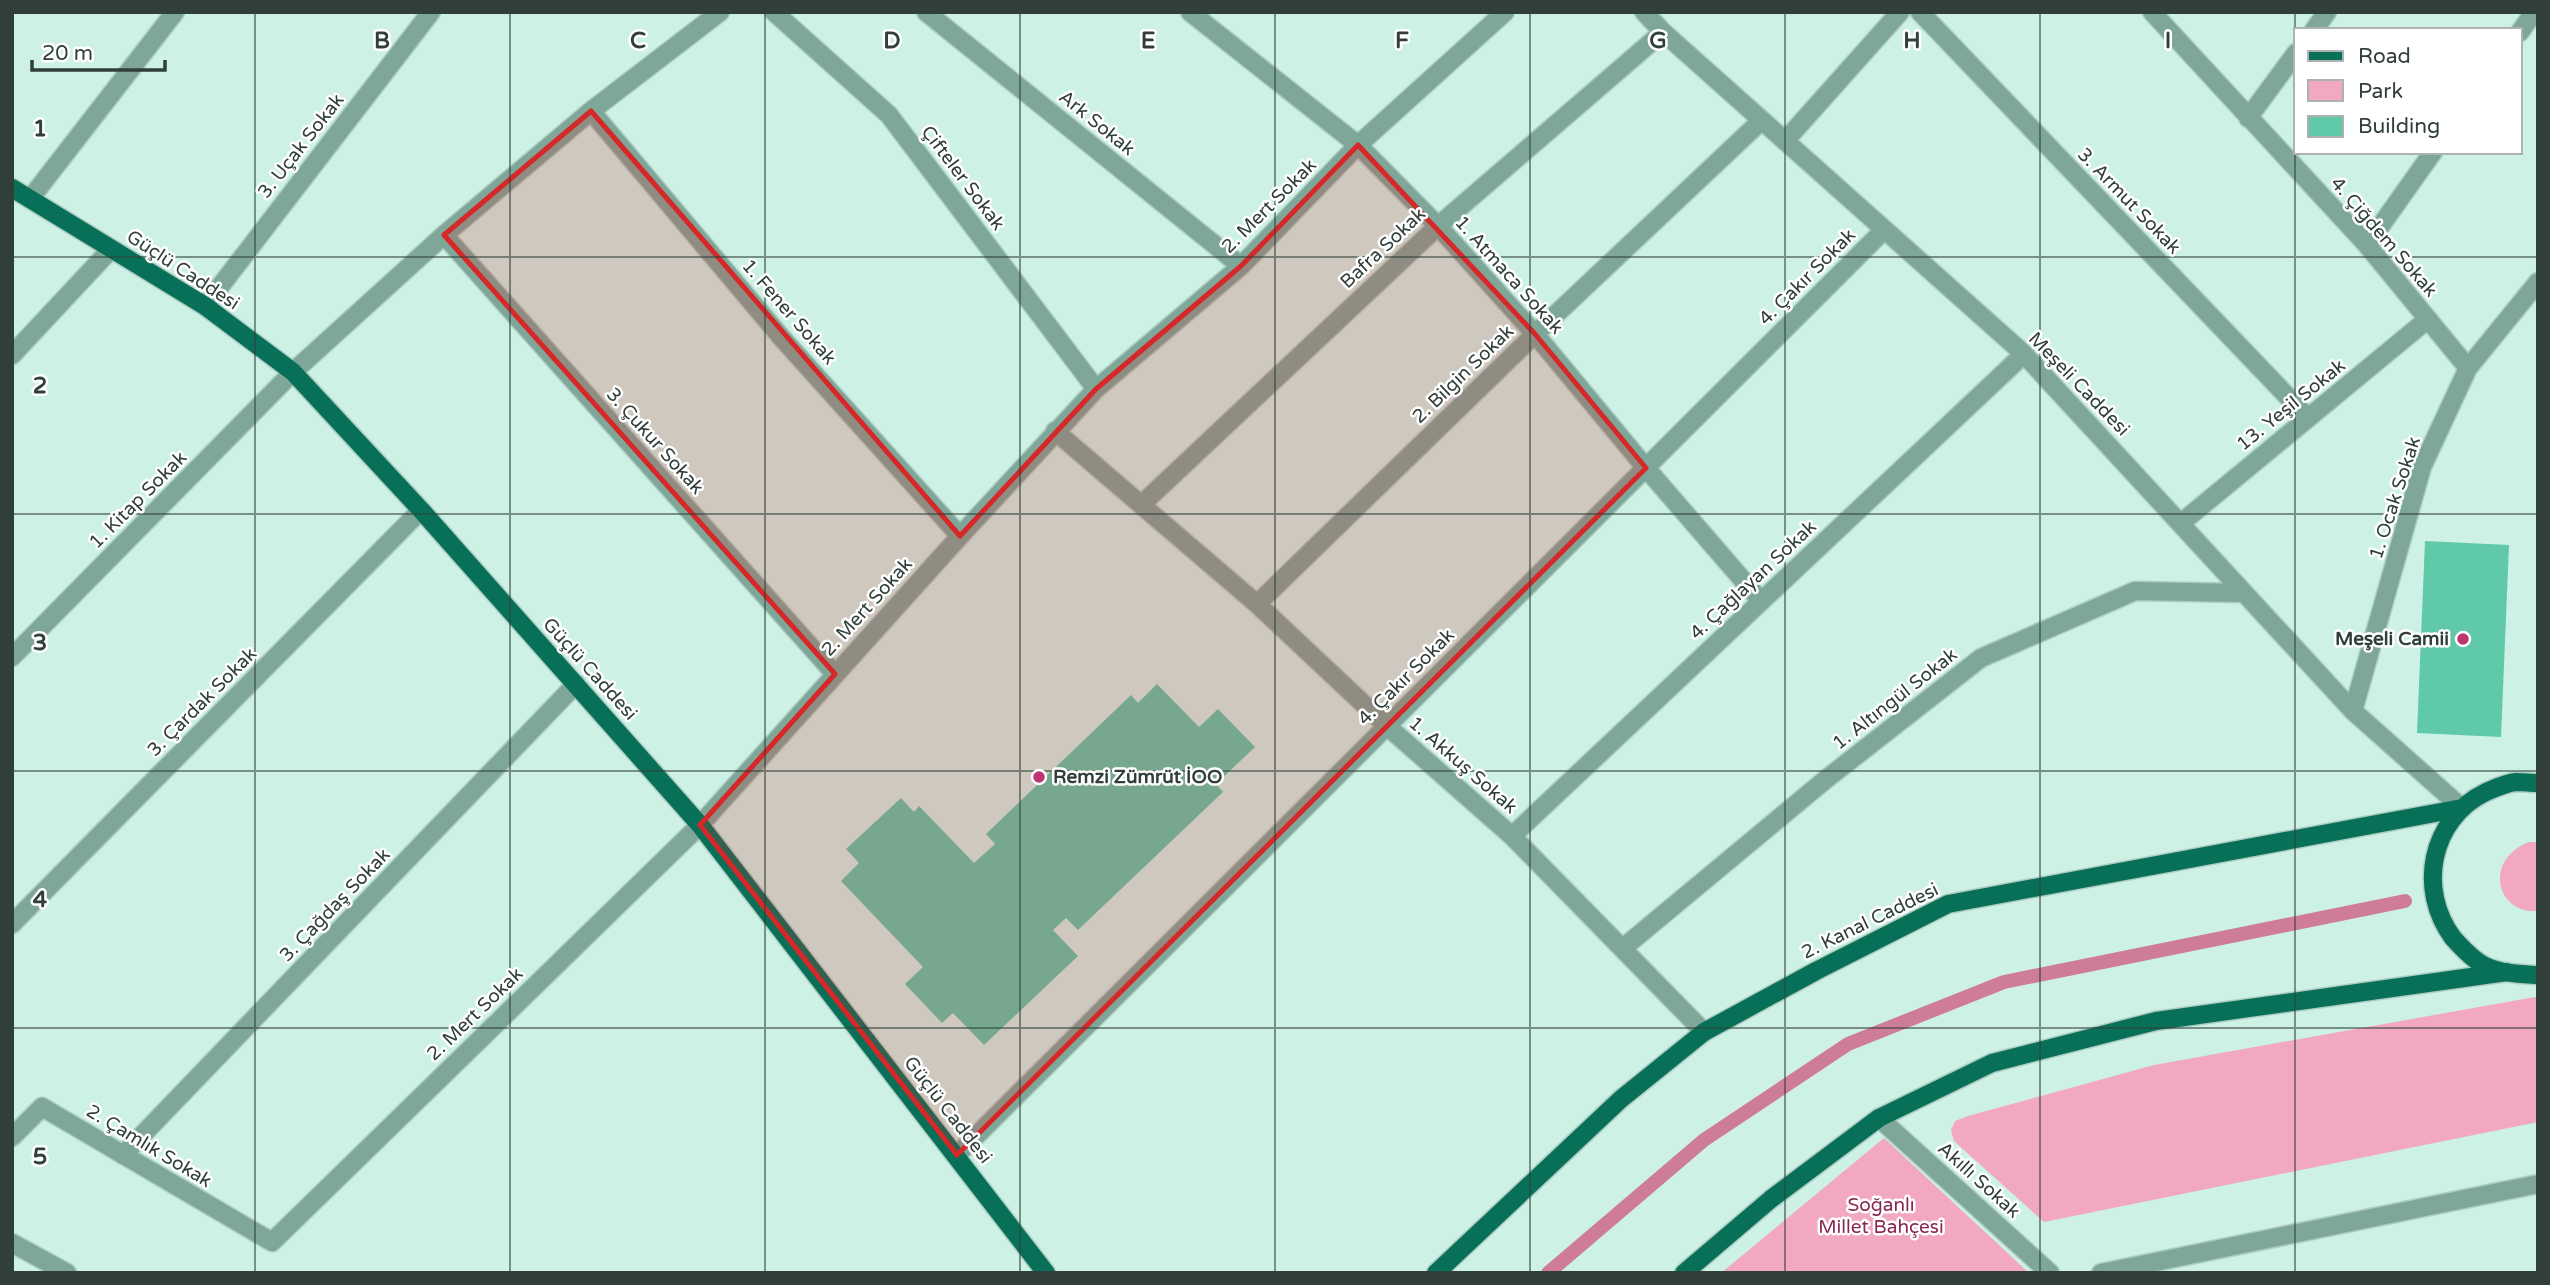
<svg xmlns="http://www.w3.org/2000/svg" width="2550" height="1285" viewBox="0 0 2550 1285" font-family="'Varela Round',sans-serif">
<rect width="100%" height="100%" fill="#cdf1e4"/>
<path fill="#f2a8c1" d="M2529 842H2538V911C2496 914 2483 860 2529 842Z
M2535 997 2538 998V1122L2044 1222 1954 1141 1951 1130 1955 1121 1968 1116 2154 1065Z
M1884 1138 2029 1273H1721Z"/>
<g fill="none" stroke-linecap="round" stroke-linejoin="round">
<path stroke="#cf7b9a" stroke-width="14" d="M1548 1273 1704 1140 1848 1044 2004 982 2405 901"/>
</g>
<path fill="#5fc9a9" d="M2425 541 2509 545 2501 737 2417 733Z
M1157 684 1199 727 1218 709 1255 747 1216 784 1223 792 1078 930 1066 918 1053 930 1078 956 984 1045 953 1013 942 1023 905 984 923 967 841 881 859 863 846 849 901 798 914 812 919 806 974 863 995 844 986 834 1131 695 1138 703Z"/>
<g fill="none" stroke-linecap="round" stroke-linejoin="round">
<defs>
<path id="minor" d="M774 12 889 115 1096 389
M926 12 1241 266
M1190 12 1358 145 1438 226 1535 334 1646 468 1761 601
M1644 12 1663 32 2024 354 2353 711 2462 808
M1920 12 2308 418
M2152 12 2367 245 2468 368
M2314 30 2327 12
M2520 32 2534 12
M591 111 781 337 960 536
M2248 118 2296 53
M1785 141 1900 12
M30 199 175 12
M444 235 835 674
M2367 245 2433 152
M205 306 431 12
M12 355 111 249
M1055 431 1257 604 1387 726 1512 836 1704 1032
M1142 504 1438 226 1663 32
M2181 523 2428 319
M1257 604 1535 334 1762 120
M12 657 293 372 444 235 591 111 720 12
M2353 711 2422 467 2468 368 2538 282
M1512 836 2024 354
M12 924 421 510
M1623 948 1825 780 1981 658 2135 591 2243 593
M1879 1118 2050 1273
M12 1137 42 1107 272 1242 700 825 960 536 1096 389 1241 266 1358 145 1505 12
M123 1155 576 684
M957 1155 1884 230
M12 1243 67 1273
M2101 1273 2538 1184"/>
<path id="major" d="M12 188 205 306 293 372 421 510 700 825 1046 1273
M2538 783C2531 783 2523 782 2516 782 2506 783 2495 788 2486 792 2430 819 2417 890 2453 938 2462 948 2473 960 2485 966 2502 974 2520 974 2538 975
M1436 1273 1621 1099 1704 1032 1816 971 1948 904 2462 808
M1684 1273 1771 1199 1879 1118 1992 1063 2156 1021 2507 972"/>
</defs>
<use href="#minor" stroke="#aecdc2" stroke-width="21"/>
<use href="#major" stroke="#aecdc2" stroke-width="21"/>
<use href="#minor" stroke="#7ea799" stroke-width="18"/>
<use href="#major" stroke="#087058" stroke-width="18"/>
</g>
<path fill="#d62828" fill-opacity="0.2" stroke="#d62828" stroke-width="5" stroke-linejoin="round" d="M591 111 960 536 1096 389 1241 266 1358 145 1535 334 1646 468 957 1155 700 825 835 674 444 235Z"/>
<path fill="none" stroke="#303f39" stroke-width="2" stroke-opacity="0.55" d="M255 12V1273M510 12V1273M765 12V1273M1020 12V1273M1275 12V1273M1530 12V1273M1785 12V1273M2040 12V1273M2295 12V1273M12 257H2538M12 514H2538M12 771H2538M12 1028H2538"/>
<g fill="#bc3472" stroke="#fff" stroke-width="2.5">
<circle cx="2463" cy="639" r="7"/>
<circle cx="1039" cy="777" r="7"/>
</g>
<g text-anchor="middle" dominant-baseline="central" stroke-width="5" stroke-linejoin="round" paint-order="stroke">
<g font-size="19" fill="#303f39" stroke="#fff">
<text transform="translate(1097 123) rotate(39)">Ark Sokak</text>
<text transform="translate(301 146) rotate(-52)">3. Uçak Sokak</text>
<text transform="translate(963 178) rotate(53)">Çifteler Sokak</text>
<text transform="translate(2129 201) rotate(46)">3. Armut Sokak</text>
<text transform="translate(1269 206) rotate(-45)">2. Mert Sokak</text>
<text transform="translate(2384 237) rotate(49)">4. Çiğdem Sokak</text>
<text transform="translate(1383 248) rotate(-43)">Bafra Sokak</text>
<text transform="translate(183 270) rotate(33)">Güçlü Caddesi</text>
<text transform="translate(1509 275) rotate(48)">1. Atmaca Sokak</text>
<text transform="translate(1807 277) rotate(-45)">4. Çakır Sokak</text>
<text transform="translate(789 312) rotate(49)">1. Fener Sokak</text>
<text transform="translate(1463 374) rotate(-44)">2. Bilgin Sokak</text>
<text transform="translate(2079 384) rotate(46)">Meşeli Caddesi</text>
<text transform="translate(2291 405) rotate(-39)">13. Yeşil Sokak</text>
<text transform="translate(655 441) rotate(48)">3. Çukur Sokak</text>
<text transform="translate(2395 498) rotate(-72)">1. Ocak Sokak</text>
<text transform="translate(138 500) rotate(-45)">1. Kitap Sokak</text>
<text transform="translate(1753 580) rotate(-43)">4. Çağlayan Sokak</text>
<text transform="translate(867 607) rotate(-48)">2. Mert Sokak</text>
<text transform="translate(590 669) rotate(48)">Güçlü Caddesi</text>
<text transform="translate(1406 677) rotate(-45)">4. Çakır Sokak</text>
<text transform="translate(1895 699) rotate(-38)">1. Altıngül Sokak</text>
<text transform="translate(202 702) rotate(-45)">3. Çardak Sokak</text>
<text transform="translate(1463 765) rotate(41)">1. Akkuş Sokak</text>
<text transform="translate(335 905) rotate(-46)">3. Çağdaş Sokak</text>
<text transform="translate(1870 921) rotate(-26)">2. Kanal Caddesi</text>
<text transform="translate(475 1014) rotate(-44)">2. Mert Sokak</text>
<text transform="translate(948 1110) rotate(52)">Güçlü Caddesi</text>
<text transform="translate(149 1146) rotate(31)">2. Çamlık Sokak</text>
<text transform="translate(1979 1180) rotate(42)">Akıllı Sokak</text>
</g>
<g font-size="19" font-weight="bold" fill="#303f39" stroke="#fff" text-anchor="end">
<text x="2449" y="639">Meşeli Camii</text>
<text x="1053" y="777" text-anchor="start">Remzi Zümrüt İOO</text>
</g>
<g font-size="19" fill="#892653" stroke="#fff">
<text x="1881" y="1205">Soğanlı<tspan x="1881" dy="22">Millet Bahçesi</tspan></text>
</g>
</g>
<g font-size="23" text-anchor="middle" font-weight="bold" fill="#303f39" stroke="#fff" stroke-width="5" stroke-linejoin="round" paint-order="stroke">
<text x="382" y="48">B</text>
<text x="638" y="48">C</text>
<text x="892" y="48">D</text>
<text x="1148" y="48">E</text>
<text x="1402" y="48">F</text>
<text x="1658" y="48">G</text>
<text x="1912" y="48">H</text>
<text x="2168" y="48">I</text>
<text x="40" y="136">1</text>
<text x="40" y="393">2</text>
<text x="40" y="650">3</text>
<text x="40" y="907">4</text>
<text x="40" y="1164">5</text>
</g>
<rect width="2550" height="1285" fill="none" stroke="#303f39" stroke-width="28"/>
<rect x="2294" y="28" width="228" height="126" fill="#ffffff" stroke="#acb2b0" stroke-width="2"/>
<rect x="2308" y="51" width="35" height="10" fill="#087058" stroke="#acb2b0" stroke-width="2"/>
<text x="2358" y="63" font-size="21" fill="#303f39">Road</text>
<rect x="2308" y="80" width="35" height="21" fill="#f2a8c1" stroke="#acb2b0" stroke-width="2"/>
<text x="2358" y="98" font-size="21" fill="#303f39">Park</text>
<rect x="2308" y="116" width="35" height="21" fill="#5fc9a9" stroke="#acb2b0" stroke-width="2"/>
<text x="2358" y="133" font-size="21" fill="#303f39">Building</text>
<path d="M32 60v10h133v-10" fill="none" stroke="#303f39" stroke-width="3.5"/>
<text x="42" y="60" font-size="21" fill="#303f39" stroke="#ffffff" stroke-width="5" paint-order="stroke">20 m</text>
</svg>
